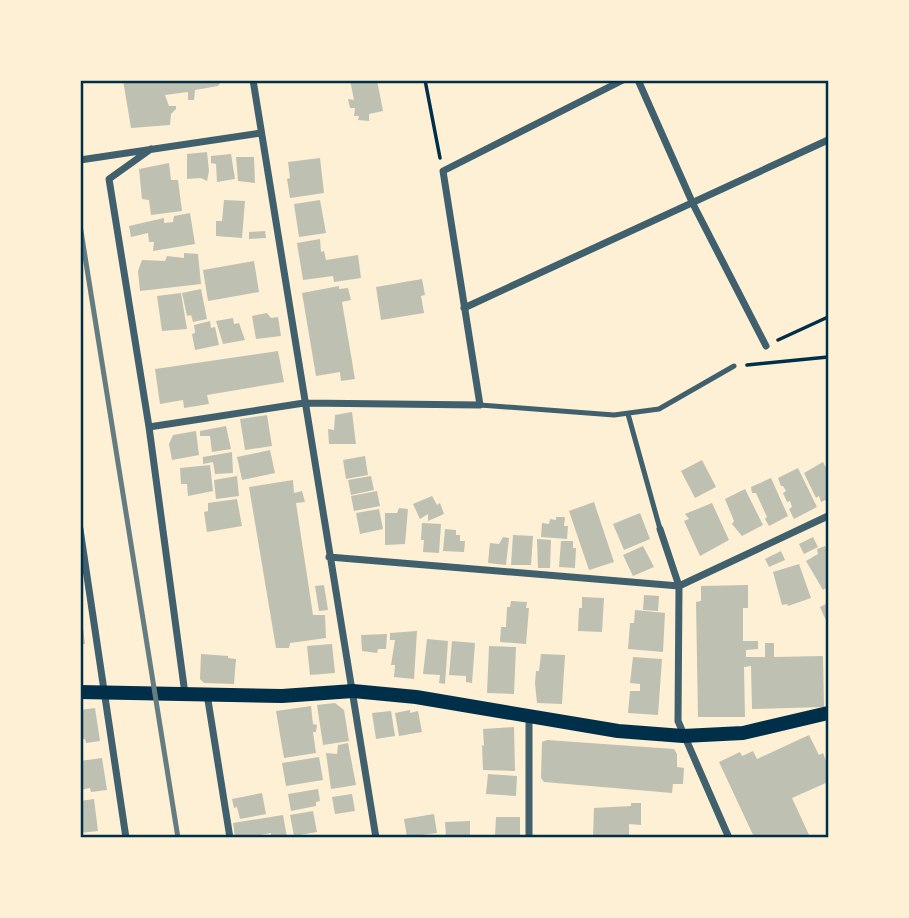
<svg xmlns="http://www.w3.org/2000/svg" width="909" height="918" viewBox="0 0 909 918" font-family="Poppins,sans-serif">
<rect width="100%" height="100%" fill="#fdf0d5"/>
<path fill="#bec0b2" d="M123 80H222L218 86 195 90 194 100H188V92L165 95 169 106H176V109L171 114 170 125 131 128Z
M350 80H377L383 111 369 114V121L358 120 359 116H354L355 108H350L348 99 354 100Z
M207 152 209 171 207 181 201 178 187 179V154Z
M231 154 235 179 217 182 216 164 211 163V156Z
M236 157H254L255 183 238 181Z
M320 158 324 193 290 198 287 179 290 178 288 162Z
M169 163 171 180H178L182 211 151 215 149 200 142 199 139 169Z
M224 200 245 201 242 238 216 236V221H222Z
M320 200 326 233 299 237 294 204Z
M190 213 195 244 153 251 154 242H149L148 233 131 237 129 226 164 218V223L173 222 174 216Z
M265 231 266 238 249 239V232Z
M320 239 321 252 324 251 326 260 358 255 361 278 334 282 333 276 303 280 297 243Z
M184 253 198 254 201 284 140 291 138 271 142 260 165 261 167 256 184 258Z
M254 261 259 292 208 301 203 270Z
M422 279 425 295 421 296 424 313 381 320 376 287Z
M339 286V289L348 288 351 300 342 302 355 379 341 381 340 372 316 376 302 293Z
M201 289 207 319 193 322 191 315 187 316 182 293Z
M181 293 187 329 162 331 157 296Z
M267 313 271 318 278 317 281 336 256 339 252 316Z
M233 318 234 324 239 323 245 340 223 344 216 321Z
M210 321 211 328 215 327 219 345 195 350 192 334 195 333 194 325Z
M278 351 284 382 207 395 209 404 184 408 183 400 160 404 155 369Z
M352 412 356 444H329L328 429 334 430 335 415Z
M267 415 272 446 245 450 240 419Z
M226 426 231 449 212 452 210 436H200V431Z
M196 431 199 455 172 460 169 444 173 435Z
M270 450 275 473 242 480 237 457Z
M232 452 233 473 215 474 213 462 203 464V457Z
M365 456 368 475 346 479 343 460Z
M702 460 716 487 695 498 681 471Z
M823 462 828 472V499L821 502 819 496 816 498 804 473Z
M210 465 213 491 188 496 187 484H181L180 468Z
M798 468 817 507 794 519 789 509 792 507 790 501 787 502 783 493 786 491 783 486H781L778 478Z
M237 476 239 496 216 499 214 480Z
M371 476 374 490 351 495 348 480Z
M771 478 788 516 769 526 765 519 767 517 756 493H752L751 487Z
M293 480 294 493 302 491 305 502 296 503 313 615H325L326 638 290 643 289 648H276L249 487Z
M745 489 763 525 742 536 732 524 734 521 725 499Z
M377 491 380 506 354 511 351 496Z
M432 496 437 505 440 503 444 514 428 521V514L420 519 413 504Z
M237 499 242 526 207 532 204 512 208 511V503Z
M594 502 614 562 589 570 569 511Z
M712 503 729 540 700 556 684 521 689 519 685 514Z
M399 508 408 509 405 544 385 545V513H397Z
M379 509 383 529 360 534 356 513Z
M640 513 650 539 624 550 613 524Z
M556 517H565L564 526H568L567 539 541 537 542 523 549 524 550 519 556 520Z
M422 523 441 524 439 553 423 552 424 540H421Z
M445 529 456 530V535H460V541H465L464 552 443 551Z
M513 535 533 536 531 565H511Z
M503 537 509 538 506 565 488 563 490 543 499 544Z
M813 537 818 547 804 554 799 544Z
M537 539 551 540 550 568H538Z
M561 541H573V548H576L575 568 559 567Z
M643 546 654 567 633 576 623 555Z
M825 546 828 555V587L823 590 806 561 818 554 817 549Z
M781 551 785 560 769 567 765 559Z
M799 564 811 598 788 606 787 604 782 605 773 572Z
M324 585 328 610 319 611 315 586Z
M748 585V608H743V641H758V649L746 650V657H765V643H774V657L823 656 824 707 752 709 751 666 744 667 745 717H698L696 602 701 601V586Z
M644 595 659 596 658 611 643 610Z
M582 597 604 598 602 632 578 631 579 608H582Z
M511 601 527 602 526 608H529L526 644 500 642 501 627H506L507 607H510Z
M828 603V625L820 607Z
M635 610 665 613 663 652 628 649 630 623H634Z
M80 619H82L85 644H80Z
M417 631 414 679 394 677 395 665H391L395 640H390V633Z
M387 634 386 649H378L377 653 362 651 361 635Z
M427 639 448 641 445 684 439 683 440 675 423 674Z
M452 641 475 643 472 683 466 682V676L449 675Z
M332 644 335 673 310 675 307 646Z
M489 646 516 647 514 694 487 693Z
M201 654 228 656V658L236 659 234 684 204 683 200 679Z
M541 654 565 655 562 704 537 703 535 683 536 671H539Z
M633 657 662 659 658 715 628 713 630 691H640V684L630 683Z
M335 703 344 710 349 741 323 745 317 705Z
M311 706 313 724 317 725 316 732H313L316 753 284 758 276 711Z
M95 708 100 741 86 743 85 739H80V710Z
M410 710V713L418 711 422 732 399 736 395 713Z
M391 711 395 736 376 739 372 713Z
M514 727 515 771 483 770 482 745 484 746 483 729Z
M809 735 819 755 823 753 828 766V782L792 798 810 837H754L719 762 740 752 742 756 753 751 757 759Z
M547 740 674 749 677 754V767L684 768 683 784H673L672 793 544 782 541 778 542 742Z
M348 743 356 785 331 789 326 753 337 754 338 745Z
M319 757 323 780 286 786 282 763Z
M102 758 107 790 91 792 90 788 80 790V761Z
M488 774 517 776 516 796 486 794Z
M318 789 320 801 316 802V806L291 811 288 794Z
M262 793 266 814 240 819 237 807 234 808 232 799Z
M352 794 355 811 335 814 332 797Z
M94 799 98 831 80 833V801Z
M631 803H641V825L629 824V837H593L594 808 631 806Z
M313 811 317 832 294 836 290 815Z
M434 814 437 833 407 837 404 819Z
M283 815 287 837H271V833L260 835V837H235L233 823Z
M496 817H520V837H495Z
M470 821V837H446L445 822Z"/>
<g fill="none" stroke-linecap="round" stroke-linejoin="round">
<path stroke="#003049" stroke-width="3.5" d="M425 80 440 158
M778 340 828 317
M747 365 828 357"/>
<path stroke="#3f606c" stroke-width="5" d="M480 405 614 415 659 409 734 366
M628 414 660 529"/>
<path stroke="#3f606c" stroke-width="7" d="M253 80 376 838
M638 80 693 204 766 346
M151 149 109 179 149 427 185 694
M80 160 261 133
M464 308 828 140
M149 427 304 403 480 405 443 171 623 80
M80 529 126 838
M660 529 679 586 678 721 729 838
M329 557 679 586 828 516
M207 694 230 838
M529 716V838"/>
<path stroke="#003049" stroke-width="14" d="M80 692 282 696 353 691 416 697 618 731 683 736 743 733 828 713"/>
<path stroke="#657d81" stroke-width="5" d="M80 225 178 838"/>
</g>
<rect width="909" height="918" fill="none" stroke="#fdf0d5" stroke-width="164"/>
<rect x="82" y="82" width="745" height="754" fill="none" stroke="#003049" stroke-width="2.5"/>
</svg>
